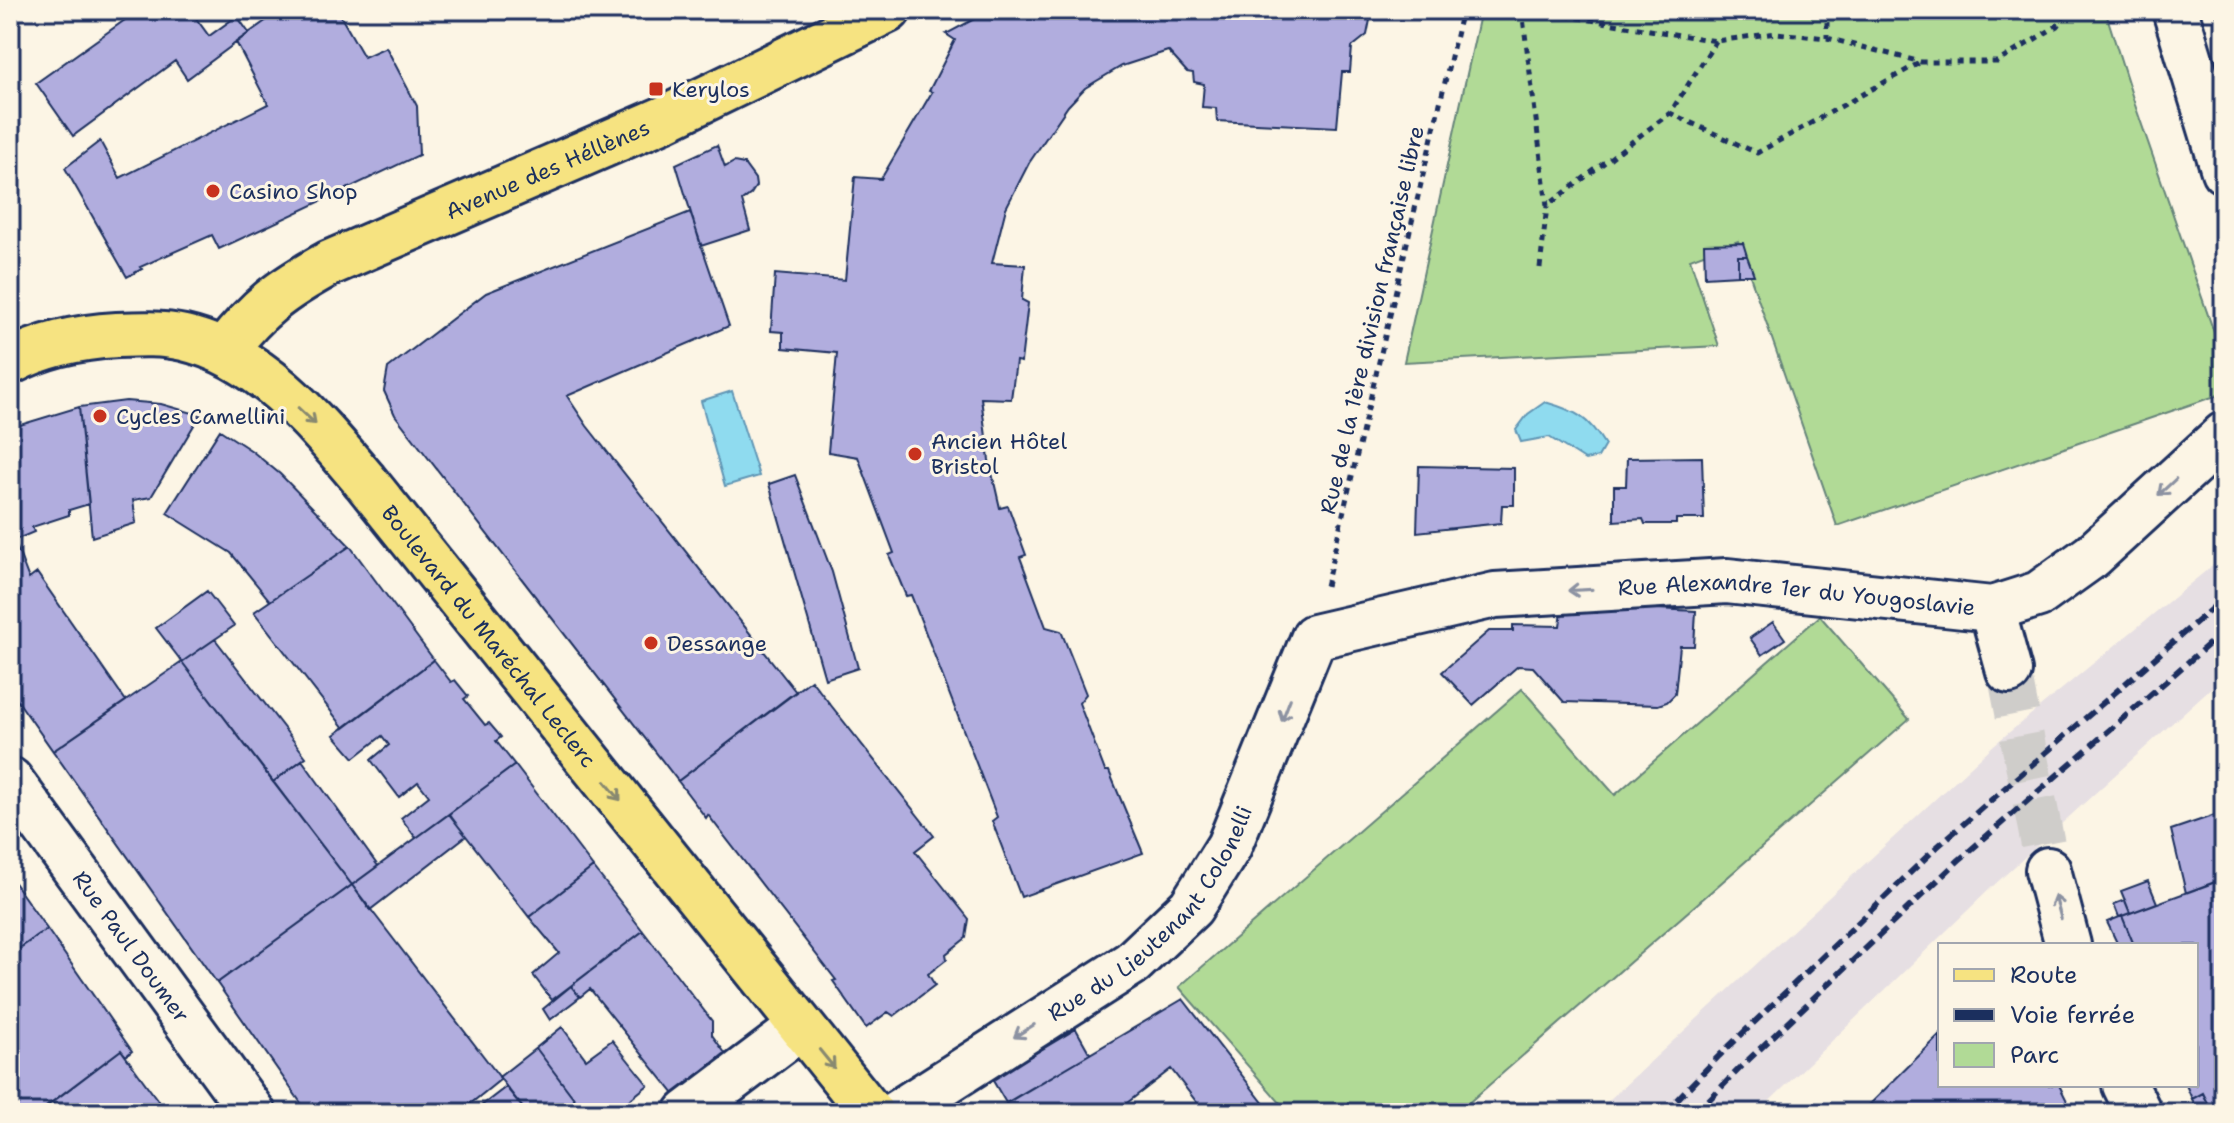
<svg xmlns="http://www.w3.org/2000/svg" width="2234" height="1123" viewBox="0 0 2234 1123" font-family="'Shantell Sans',sans-serif">
<rect width="100%" height="100%" fill="#fcf5e5"/>
<filter id="ink" filterUnits="userSpaceOnUse"><feTurbulence type="fractalNoise" baseFrequency=".0125" numOctaves="2"/><feDisplacementMap in="SourceGraphic" scale="16" xChannelSelector="R" yChannelSelector="G"/><feConvolveMatrix kernelMatrix="1 2 1 2 8 2 1 2 1" color-interpolation-filters="sRGB"/></filter>
<g filter="url(#ink)">
<path fill="#e6dfe3" d="M2224 556V676L1993 886 1757 1113H1595L1995 744Z"/>
<path fill="#b1da96" stroke="#66847a" stroke-width="2" d="M1492 10H2105L2135 105 2224 361V393L1837 526 1738 241 1690 259 1719 346 1404 362 1479 19Z
M1820 616 1909 719 1457 1113H1289L1179 987 1522 689 1615 795Z"/>
<path fill="#8fdbef" stroke="#6196b5" stroke-width="2" d="M732 391 759 476 725 486 701 401Z
M1545 402C1576 411 1588 417 1605 445L1598 457 1585 460 1549 437 1521 442 1516 430 1528 414Z"/>
<path fill="#b1adde" stroke="#1b2f5e" stroke-width="2" d="M139 10H190L209 36 237 16 249 33 187 79 175 61 73 136 36 83Z
M281 10H337L364 57 386 47 417 106 419 155 219 249 212 235 140 267 142 269 127 277 65 168 100 141 120 178 268 104 236 42Z
M991 10H1372L1367 35 1352 47 1350 72H1342L1337 127 1217 121 1216 108 1202 107 1204 84 1194 82 1193 73 1187 72 1168 51 1122 66 1085 88 1068 106 1029 163 1006 208 992 263 1025 265 1022 300 1028 303 1021 362 1016 361 1011 399 981 398 989 460 1000 508 1008 506 1026 555 1020 557 1046 627 1061 631 1086 694 1079 703 1105 771H1109L1143 853 1021 897 992 821 997 817 911 595 906 596 889 555 894 553 858 457 828 452 837 353 783 348V332L771 331 775 274 845 280 855 177 881 179 932 92 929 91 955 40 946 34Z
M2224 10V39L2215 10Z
M717 145 725 167 734 162 744 164 755 179 756 186 751 194 742 201 750 230 701 246 676 164Z
M690 212 729 326 567 396 587 426 796 692 678 781 395 415 384 391 388 368 486 293Z
M1743 243 1747 256H1738V275L1705 277 1704 244Z
M1738 256H1747L1754 275H1738Z
M126 401 161 404 200 415 151 497 133 500 136 523 92 537 79 407Z
M79 407 89 504 69 510V515L32 527 34 532 15 540 10 528V428Z
M220 430 252 451 280 474 350 546 270 601 231 553 167 513Z
M1702 457 1704 519H1676V524H1645L1643 519 1614 521V486H1626L1627 458Z
M1419 466 1514 468V505H1502L1501 523 1417 532Z
M795 475 832 572 858 668 825 679 769 484Z
M350 546 434 660 344 728 254 612Z
M17 548 29 579 37 573 126 701 53 751 10 690V551Z
M207 591 234 626 182 662 156 628Z
M1597 606 1696 611 1694 646H1680L1675 694 1667 702 1658 705 1564 702 1533 667 1518 666 1473 705 1442 672 1489 631H1513V625L1560 626 1562 611 1597 613Z
M1773 622 1785 639 1762 655 1750 638Z
M215 639 306 757 273 782 182 662Z
M434 660 451 682 455 680 468 696 464 699 485 725 489 723 501 737 496 741 515 765 416 838 401 818 429 796 418 782 399 797 371 760 389 745 382 736 354 758 334 735Z
M182 662 352 885 217 983 53 751Z
M811 680 934 836 915 851 969 919 966 938 946 954 947 959 928 974 935 985 894 1016 888 1012 866 1028 833 981 836 980 708 815 706 818 678 781Z
M302 760 378 866 352 885 273 782Z
M515 765 593 867 529 917 449 814Z
M2224 812V879L2186 893 2171 830Z
M449 814 466 836 370 910 352 885Z
M593 867 643 931 552 1000 533 975 559 953 529 917Z
M10 877 47 929 10 955Z
M2223 879 2224 1113H2212L2203 1093 2192 1099 2186 1085H2196V945H2134L2122 916Z
M2148 881 2157 903 2130 913 2121 891Z
M352 885 501 1079 459 1113H308L217 983Z
M2125 900 2130 913 2119 917 2114 904Z
M2122 916 2134 945H2118L2107 922Z
M47 929 132 1051 126 1056 121 1050 38 1113H10V955Z
M643 931 712 1021V1035L725 1053 674 1094 590 989 580 997 571 986Z
M571 986 580 997 550 1020 543 1009Z
M1183 999 1271 1113H1205L1171 1069 1114 1113H990Z
M562 1027 586 1059 612 1040 648 1085 613 1113H585L536 1048Z
M1076 1029 1090 1054 1006 1103 992 1079Z
M1940 1035V1085H2059L2071 1109 2063 1113H1861Z
M536 1048 585 1113H527L499 1077Z
M121 1050 167 1113H60L52 1102Z
M506 1087 527 1113H472Z
M2203 1093 2213 1113H2199L2192 1099Z"/>
<g fill="none" stroke-linecap="round" stroke-linejoin="round">
<path stroke="#cfcdca" stroke-width="44" stroke-dasharray="44 22" stroke-linecap="butt" d="M2009 671 2048 870"/>
<defs>
<g id="minor">
<path d="M2175 10 2224 171"/>
<path d="M1992 609 2009 671"/>
<path id="s1" d="M10 780 253 1113"/>
<path d="M2048 870 2068 945"/>
<path d="M2125 1085 2139 1113"/>
<path d="M687 1113 801 1027"/>
<path id="s2" d="M897 1113 1132 963 1191 907 1229 846 1314 637 1495 595 1727 581 1992 609 2039 594 2092 556 2224 435"/>
</g>
<g id="major">
<path id="s3" d="M224 351C258 307 281 290 330 263L666 118 888 10"/>
<path id="s4" d="M10 362C42 345 80 337 117 335 139 334 162 333 184 338 262 356 316 423 365 481L871 1113"/>
</g>
</defs>
<use href="#minor" stroke="#1b2f5e" stroke-width="50"/>
<use href="#major" stroke="#1b2f5e" stroke-width="50"/>
<path stroke="#1b2f5e" stroke-width="5" stroke-dasharray="6 6" stroke-linecap="butt" d="M1522 10 1547 206 1670 113
M1530 10 1716 41 1776 33 1827 38 1921 62H1997L2057 26 2069 10
M1827 10V38
M1716 41 1670 113 1757 153 1921 62
M1540 268 1547 206
M1326 586 1462 10"/>
<use href="#minor" stroke="#fcf5e5" stroke-width="44"/>
<use href="#major" stroke="#f6e381" stroke-width="44"/>
<path stroke="#1b2f5e" stroke-width="6" stroke-dasharray="12 6" stroke-linecap="butt" d="M1664 1113 1719 1056 1937 847 2224 598
M1696 1113 1745 1063 1959 860 2224 631"/>
</g>
<defs><path id="oneway-shaft" d="M-6 0H5M1.5-3L5.5 0L1.5 3" fill="none" stroke-width="1.6" stroke-linecap="round" stroke-linejoin="round" transform="scale(2)"/></defs>
<g stroke="#888970">
<use href="#oneway-shaft" transform="translate(307 416) rotate(43)"/>
<use href="#oneway-shaft" transform="translate(613 791) rotate(51)"/>
<use href="#oneway-shaft" transform="translate(827 1059) rotate(51)"/>
</g>
<g stroke="#8c92a2">
<use href="#oneway-shaft" transform="translate(2167 487) rotate(137)"/>
<use href="#oneway-shaft" transform="translate(1580 590) rotate(177)"/>
<use href="#oneway-shaft" transform="translate(1286 710) rotate(111)"/>
<use href="#oneway-shaft" transform="translate(2058 907) rotate(-105)"/>
<use href="#oneway-shaft" transform="translate(1024 1031) rotate(148)"/>
</g>
</g>
<g fill="#c8321e" stroke="#fcf5e5" stroke-width="3">
<rect x="648" y="81" width="16" height="16" rx="4"/>
<circle cx="213" cy="191" r="8"/>
<circle cx="100" cy="416" r="8"/>
<circle cx="915" cy="454" r="8"/>
<circle cx="651" cy="643" r="8"/>
</g>
<g text-anchor="middle" dominant-baseline="central" stroke-width="6" stroke-linejoin="round" paint-order="stroke">
<g font-size="22" fill="#1b2f5e" stroke="#fcf5e5" text-anchor="start">
<text x="672" y="89">Kerylos</text>
<text x="229" y="191">Casino Shop</text>
<text x="116" y="416">Cycles Camellini</text>
<text x="931" y="441">Ancien Hôtel<tspan x="931" dy="25">Bristol</tspan></text>
<text x="667" y="643">Dessange</text>
</g>
<g font-size="22" fill="#1b2f5e" stroke="#fcf5e5">
<text stroke="none"><textPath href="#s3" startOffset="376">Avenue des Héllènes</textPath></text>
<text transform="translate(1372 320) rotate(-77)">Rue de la 1ère division française libre</text>
<text stroke="none"><textPath href="#s2" startOffset="1146">Rue Alexandre 1er du Yougoslavie</textPath></text>
<text stroke="none"><textPath href="#s4" startOffset="612">Boulevard du Maréchal Leclerc</textPath></text>
<text stroke="none"><textPath href="#s2" startOffset="328">Rue du Lieutenant Colonelli</textPath></text>
<text stroke="none"><textPath href="#s1" startOffset="206">Rue Paul Doumer</textPath></text>
</g>
</g>
<rect width="2234" height="1123" fill="none" stroke="#fcf5e5" stroke-width="40"/>
<rect x="20" y="20" width="2194" height="1083" fill="none" stroke="#1b2f5e" stroke-width="3" filter="url(#ink)"/>
<rect x="1938" y="943" width="260" height="144" fill="#fcf5e5" stroke="#a2a6af" stroke-width="2"/>
<rect x="1954" y="969" width="40" height="12" fill="#f6e381" stroke="#a2a6af" stroke-width="2"/>
<text x="2010" y="983" font-size="24" fill="#1b2f5e">Route</text>
<rect x="1954" y="1009" width="40" height="12" fill="#1b2f5e" stroke="#a2a6af" stroke-width="2"/>
<text x="2010" y="1023" font-size="24" fill="#1b2f5e">Voie ferrée</text>
<rect x="1954" y="1043" width="40" height="24" fill="#b1da96" stroke="#a2a6af" stroke-width="2"/>
<text x="2010" y="1063" font-size="24" fill="#1b2f5e">Parc</text>
</svg>
